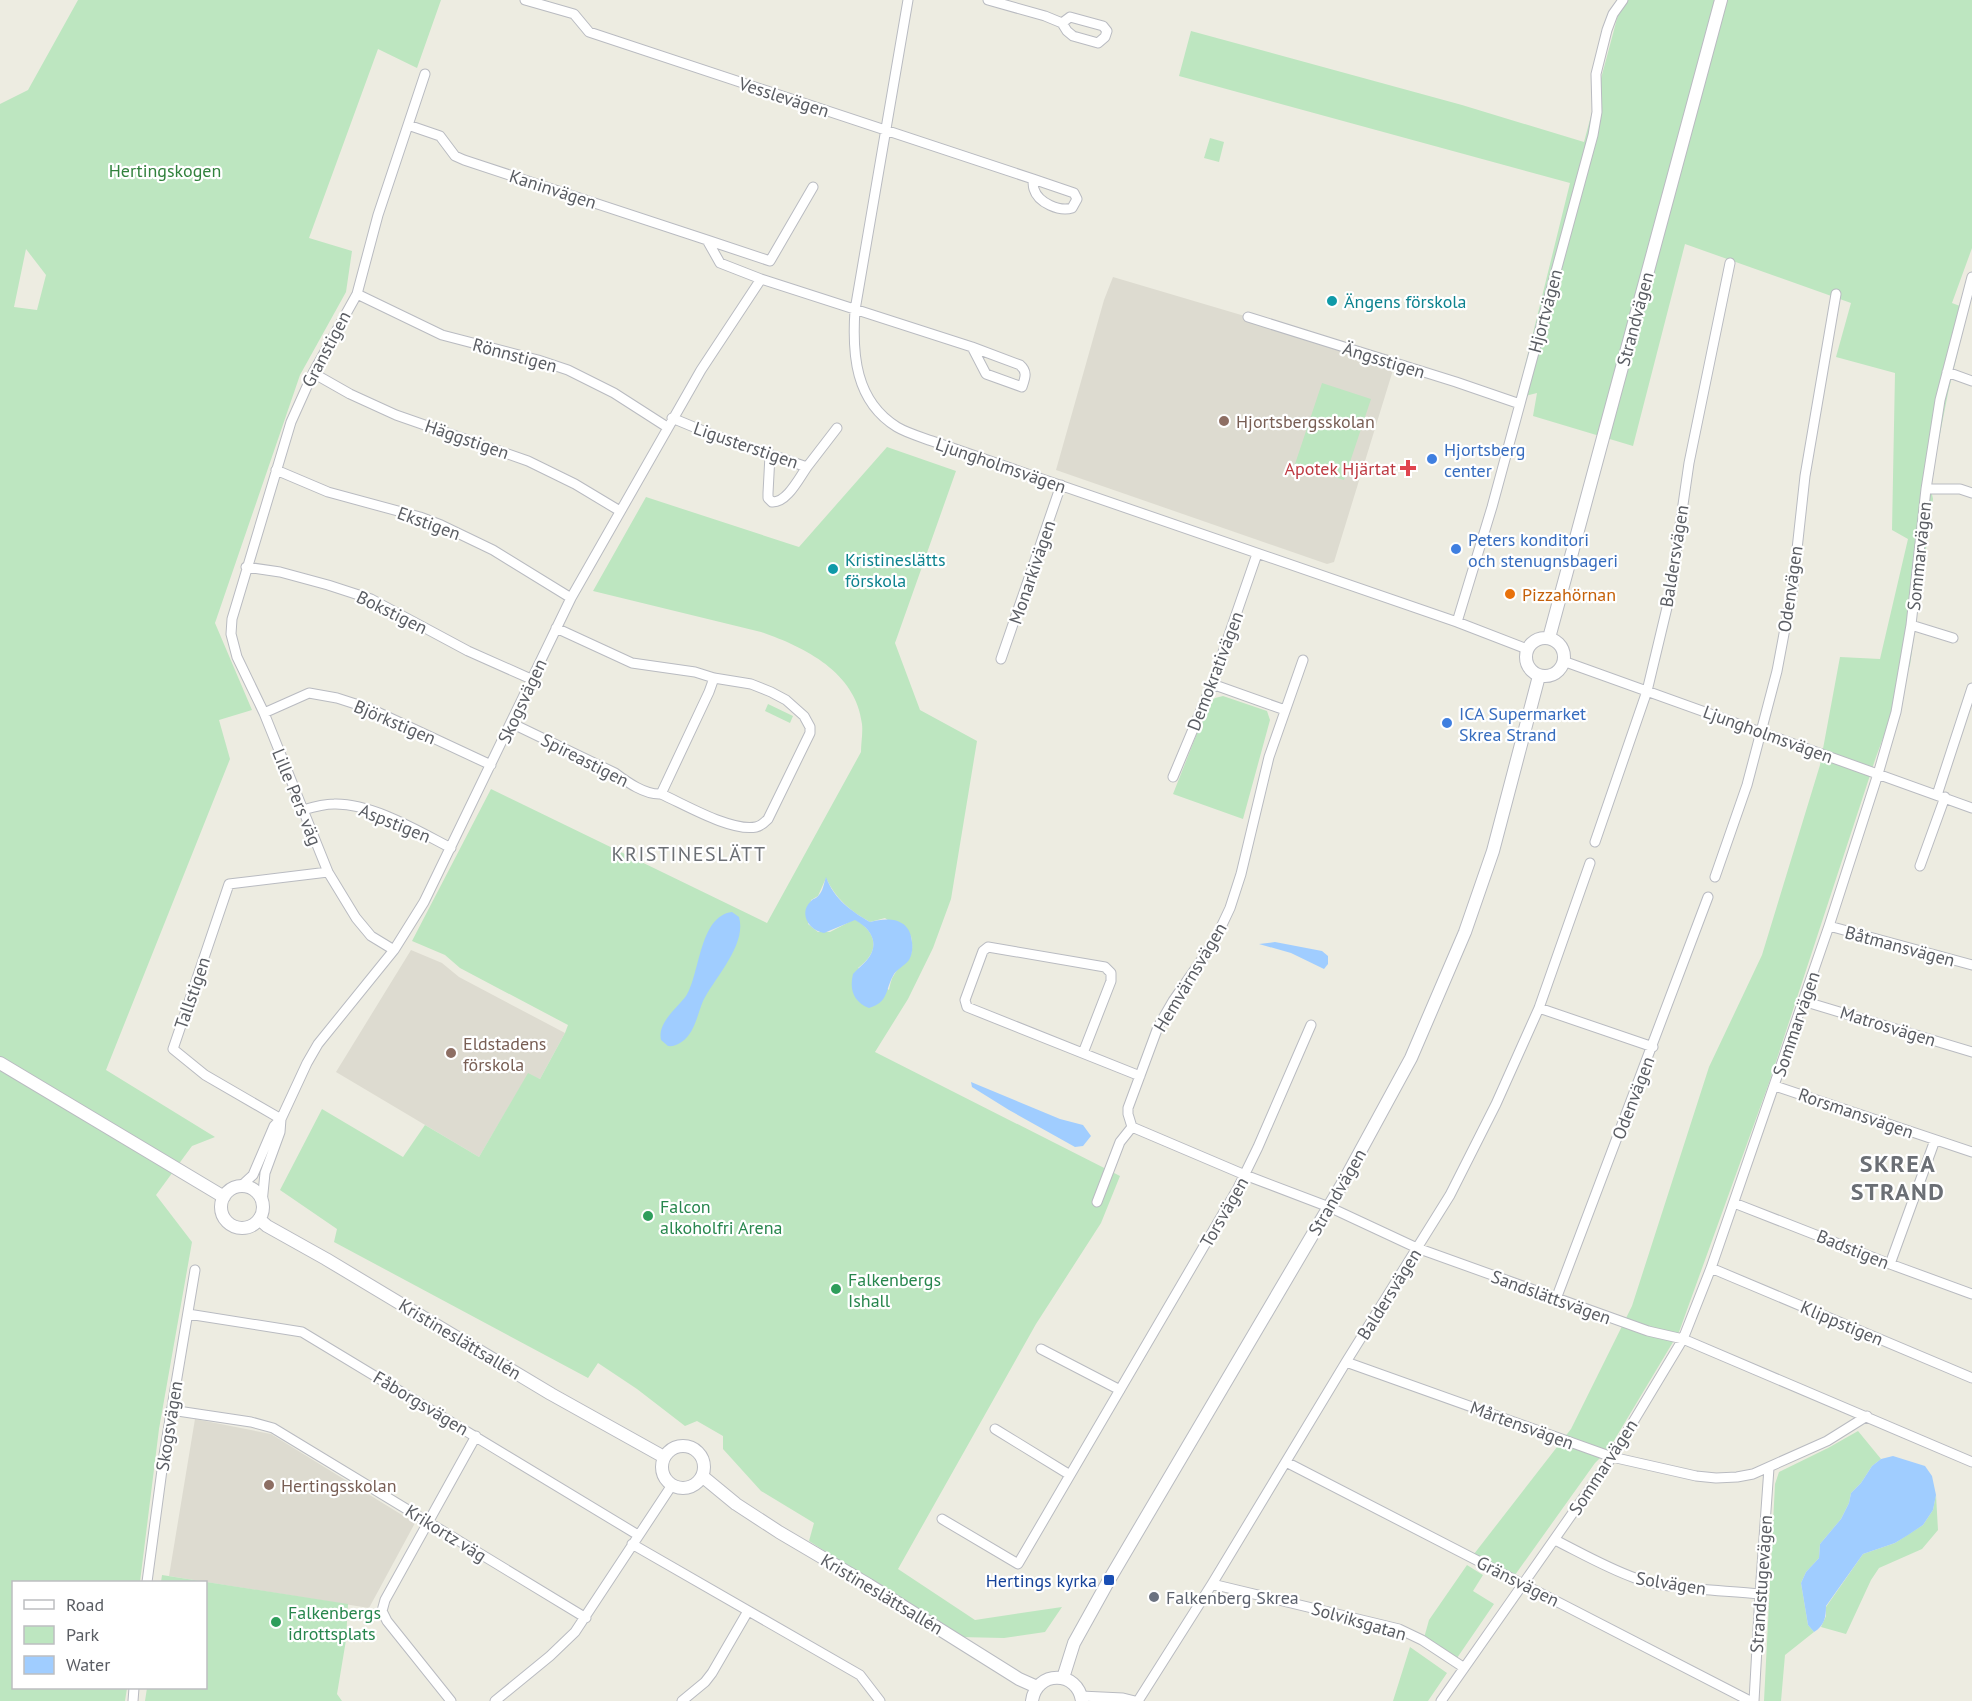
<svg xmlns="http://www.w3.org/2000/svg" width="1972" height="1701" viewBox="0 0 1972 1701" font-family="'PT Sans',sans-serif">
<rect width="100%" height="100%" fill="#edece1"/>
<path fill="#dddbd0" d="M1113 277 1248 317 1397 357 1334 562 1327 564 1056 470 1104 300Z
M411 950 442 963 459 977 565 1033 540 1079 528 1074 479 1157 336 1072Z
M195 1419 271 1434 415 1523 369 1608 169 1576Z"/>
<path fill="#bde6c0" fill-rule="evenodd" d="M78 0H441L417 68 378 49 309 238 352 251 346 292 300 375 215 623 252 710 219 720 230 759 106 1070 215 1137 192 1146 156 1195 192 1242 159 1429 140 1582H14V1688H127L125 1701H0V104L28 90ZM26 249 46 275 37 310 14 307Z
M1622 0H1972V248L1952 303 1968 309 1948 393 1930 485 1933 499 1910 665 1876 757 1770 1080 1679 1332 1609 1449 1595 1463 1515 1575 1474 1554 1571 1429 1632 1306 1709 1067 1762 955 1820 765 1840 657 1880 659 1908 539 1892 530 1895 373 1836 357 1851 303 1685 244 1633 446 1533 416 1537 393 1517 398 1570 183 1179 76 1191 31 1462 105 1584 142Z
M1210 138 1224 142 1219 162 1204 158Z
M1322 383 1371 399 1344 480 1295 464Z
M887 447 956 471 895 643 920 710 977 741 951 899 933 948 908 999 875 1052 1120 1176 1101 1223 1036 1324 898 1569 975 1620 1062 1607 1045 1632 1004 1638 959 1637 809 1541 814 1523 761 1491 723 1449V1436L697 1421 685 1426 637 1389 598 1363 588 1378 334 1242 337 1229 280 1190 322 1109 403 1157 425 1125 479 1157 528 1073 540 1079 565 1033 568 1025 460 968 445 955 412 941 491 789 767 923 861 752C861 743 863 733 862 724 856 672 804 647 761 632L593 591 646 497 799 547ZM826 878C836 899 850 911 870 922L885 918 911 936C916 962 904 958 894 975 891 979 890 985 889 990L858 968C881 951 877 933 855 919L830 932H818L808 924 811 900 818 896Z
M1223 696 1267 711 1270 720 1243 819 1173 794 1209 703 1215 698Z
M768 704 793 716 790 723 765 711Z
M1858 1431 1881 1459 1872 1466 1861 1483 1851 1493 1849 1503 1841 1519 1820 1544 1819 1558 1806 1572 1801 1583 1808 1625 1814 1632 1785 1655 1781 1701H1764L1775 1484 1779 1472 1828 1448Z
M1936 1495 1938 1530 1922 1549 1879 1568 1871 1580 1846 1634 1821 1627 1826 1616V1607L1863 1554 1895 1543 1923 1525 1933 1510Z
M1467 1565 1483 1575 1473 1591 1494 1604 1457 1658 1424 1638 1429 1620Z
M162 1575 348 1604 346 1640 337 1694 342 1701H145L147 1688H206V1582H161Z
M1410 1647 1447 1673 1428 1701H1393Z"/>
<path fill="#a0cdff" d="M826 877C834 899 851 911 870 922 889 917 910 918 912 942 913 948 912 955 909 960 905 966 896 969 893 976 885 990 889 1002 869 1008 854 1002 849 990 853 974 857 969 863 965 867 960 881 943 870 928 855 920L824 933C809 931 798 913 811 901 814 898 816 899 819 895 823 891 824 883 826 877Z
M732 912 739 917C747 945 715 977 703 1001 698 1013 696 1026 688 1036 683 1042 676 1047 668 1046L661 1040C657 1023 677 1008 686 996 700 975 699 916 732 912Z
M1275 942 1322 951 1328 956V964L1324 969 1291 953 1259 944Z
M971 1082 1060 1119 1083 1125 1091 1136 1083 1146 1075 1147 1009 1110 972 1087Z
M1893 1456 1925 1466 1932 1476 1936 1495 1933 1510 1923 1525 1908 1535 1895 1543 1863 1554 1826 1606C1826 1618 1824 1626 1814 1632L1808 1625 1801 1583 1806 1572 1819 1558 1820 1544 1841 1519 1849 1503 1851 1493 1861 1483 1872 1466 1881 1459Z"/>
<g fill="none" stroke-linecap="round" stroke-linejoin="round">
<defs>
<path id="minor" d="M525 0 574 14 589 32 1033 179C1033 182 1033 186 1034 189 1038 203 1060 212 1072 208L1077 199 1074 193 1033 179
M908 0 855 310C852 354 855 401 897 427 907 433 921 437 932 441L1457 622 1527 649
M988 0 1045 16 1062 23 1067 31 1073 36 1098 43 1105 37 1107 31 1103 26 1070 17 1062 23
M408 125 440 136 455 156 464 160 707 240 720 263 761 279 972 347 986 374 1022 387C1025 378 1028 372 1020 365L972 347
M707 240 770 261 813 187
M357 294 442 335 538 360 568 370 614 393 667 427
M1248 317 1456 382 1520 404
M1947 372 1972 381
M313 373 350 394 396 415 528 461 575 484 620 511
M672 418 713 435 807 467 837 428
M770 455 768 493V498L772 502C787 503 799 478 807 467
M276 470 328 492 420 517 441 525 493 550 571 598
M1926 489H1960L1972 493
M246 567 280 572 328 585 371 599 468 651 531 679
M1457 622 1492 507 1593 135 1597 112 1596 74 1607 30 1613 14 1623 0
M1911 625 1953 638
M1001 659 1061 485
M1563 661 1972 808
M1212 684 1285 710
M264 713 309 693 337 698 371 709 491 765
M511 723 615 773C627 782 645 795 661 794 684 804 731 832 756 827 761 826 764 823 768 819L810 733V727L804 716 786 700 771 692 751 684 714 678 695 672 632 663 556 628
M1173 777 1212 684 1257 554
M661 794 709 692 714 678
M1937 795 1972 688
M303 810C313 807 324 804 334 804 372 803 418 831 451 848
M1595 842 1647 691 1670 595 1689 463 1730 263
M1920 866 1945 797
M1715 877 1747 785 1777 671 1793 586 1805 476 1836 294
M1829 926 1972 965
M394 950 371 936 356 918 328 872 264 713 237 657 231 634 232 619 291 422 313 373 357 294 378 215 425 74
M1803 1001 1972 1052
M1539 1008 1653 1047
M1083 1053 1111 981V973L1105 967 988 947 983 951 965 1000 967 1007 1140 1076
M1775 1086 1972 1152
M281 1119 205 1075 173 1049 229 884 328 872
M1132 1127 1245 1175 1329 1207 1417 1248 1648 1331 1683 1339 1972 1462
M240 1187 253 1175 274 1126 281 1119 307 1063 318 1044 394 950 424 902 571 598 701 370 761 279
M1097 1202 1120 1142 1132 1127 1128 1114V1108L1158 1027 1173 1001 1214 942 1230 908 1241 874 1269 757 1303 660
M262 1203 265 1173 280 1132 281 1119
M1734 1203 1890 1264 1972 1294
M1890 1264 1935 1140
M1711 1268 1972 1378
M1556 1299 1708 897
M188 1314 302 1332 638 1535
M1041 1349 1120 1390
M1346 1362 1612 1457 1696 1476 1716 1478 1737 1477 1753 1474 1827 1441 1867 1416
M171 1410 251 1422 273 1428 586 1618
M995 1429 1070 1475
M1286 1462 1750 1701
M942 1519 1018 1564 1238 1188 1258 1147 1311 1025
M1555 1540C1581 1553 1607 1568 1635 1578 1668 1590 1723 1590 1760 1594
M632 1544 860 1675 880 1701
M147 1582 164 1455 195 1270
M1212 1584 1399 1629 1422 1640 1463 1667
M1081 1696 1123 1698 1135 1701
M133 1701 134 1688
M451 1701 387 1621 382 1611 385 1600 476 1436
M495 1701 550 1656 575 1632 672 1485
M682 1701 705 1682 712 1673 748 1611
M1138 1701 1212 1584 1346 1362 1450 1195 1496 1104 1539 1008 1590 863
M1441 1701 1612 1457 1683 1339 1711 1268 1829 926 1878 774 1896 712 1911 625 1926 489 1940 400 1972 277
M1754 1701 1760 1594 1769 1468"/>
<path id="tertiary" d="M1526 657a19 19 0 1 1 38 0a19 19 0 1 1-38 0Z
M1549 638 1721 0
M0 1063 224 1197
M221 1207a21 21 0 1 1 42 0a21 21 0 1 1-42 0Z
M259 1219 267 1226 326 1259 551 1394 664 1457
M662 1467a21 21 0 1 1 42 0a21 21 0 1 1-42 0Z
M702 1476 736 1504 779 1532 869 1585 1019 1679 1037 1687
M1063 1678 1074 1643 1109 1580 1343 1183 1411 1058 1465 932 1493 851 1539 676
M1032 1701C1036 1670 1078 1670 1082 1701"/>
</defs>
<use href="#minor" stroke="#b9bbc1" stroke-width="11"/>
<use href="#tertiary" stroke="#b9bbc1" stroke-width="14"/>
<use href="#minor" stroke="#fff" stroke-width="9"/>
<use href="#tertiary" stroke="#fff" stroke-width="12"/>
</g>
<g fill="#0f9aa8" stroke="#fff" stroke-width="2">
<circle cx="1332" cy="301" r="6"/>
<circle cx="833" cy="569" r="6"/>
</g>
<g fill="#8d6e63" stroke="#fff" stroke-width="2">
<circle cx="1224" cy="421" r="6"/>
<circle cx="451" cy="1053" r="6"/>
<circle cx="269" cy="1485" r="6"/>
</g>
<g fill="#3f7fe0" stroke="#fff" stroke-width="2">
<circle cx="1432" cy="459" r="6"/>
<circle cx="1456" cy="549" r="6"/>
<circle cx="1447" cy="723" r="6"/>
</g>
<path fill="#e0444e" stroke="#fff" stroke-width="2" d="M1405 459h6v6h6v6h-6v6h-6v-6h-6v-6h6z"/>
<circle fill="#e8710a" stroke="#fff" stroke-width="2" cx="1510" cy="594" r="6"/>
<g fill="#2e9e5b" stroke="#fff" stroke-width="2">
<circle cx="648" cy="1216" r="6"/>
<circle cx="836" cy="1289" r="6"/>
<circle cx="276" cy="1622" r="6"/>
</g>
<rect fill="#1a4fb4" stroke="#fff" stroke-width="2" x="1103" y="1574" width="12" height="12" rx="3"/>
<circle fill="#6b7280" stroke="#fff" stroke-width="2" cx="1154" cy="1597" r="6"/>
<g text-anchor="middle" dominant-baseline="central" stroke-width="4.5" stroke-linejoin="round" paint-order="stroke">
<g font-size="18" fill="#5a5d63" stroke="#fff">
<text transform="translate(784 97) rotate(18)">Vesslevägen</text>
<text transform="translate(553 189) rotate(18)">Kaninvägen</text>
<text transform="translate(1545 311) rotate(-75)">Hjortvägen</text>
<text transform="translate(1635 319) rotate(-75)">Strandvägen</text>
<text transform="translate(326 349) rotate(-62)">Granstigen</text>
<text transform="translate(515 355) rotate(15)">Rönnstigen</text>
<text transform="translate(1384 360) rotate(17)">Ängsstigen</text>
<text transform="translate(467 439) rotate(19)">Häggstigen</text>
<text transform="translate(746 445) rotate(19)">Ligusterstigen</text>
<text transform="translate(1001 465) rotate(19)">Ljungholmsvägen</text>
<text transform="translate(429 523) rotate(20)">Ekstigen</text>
<text transform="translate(1674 556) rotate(-81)">Baldersvägen</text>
<text transform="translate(1919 556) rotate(-84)">Sommarvägen</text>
<text transform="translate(1032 572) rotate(-71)">Monarkivägen</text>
<text transform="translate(1790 589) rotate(-82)">Odenvägen</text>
<text transform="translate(392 612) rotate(26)">Bokstigen</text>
<text transform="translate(1215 671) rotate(-69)">Demokrativägen</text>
<text transform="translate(522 701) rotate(-65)">Skogsvägen</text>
<text transform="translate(395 722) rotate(23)">Björkstigen</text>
<text transform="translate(1768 734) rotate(20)">Ljungholmsvägen</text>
<text transform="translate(585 760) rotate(27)">Spireastigen</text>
<text transform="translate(297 797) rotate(68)">Lille Pers väg</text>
<text transform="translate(395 823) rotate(22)">Aspstigen</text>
<text transform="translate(1900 946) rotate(15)">Båtmansvägen</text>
<text transform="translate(1190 977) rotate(-59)">Hemvärnsvägen</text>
<text transform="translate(192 993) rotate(-71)">Tallstigen</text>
<text transform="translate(1796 1024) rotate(-71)">Sommarvägen</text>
<text transform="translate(1888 1026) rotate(17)">Matrosvägen</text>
<text transform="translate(1633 1098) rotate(-69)">Odenvägen</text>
<text transform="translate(1856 1113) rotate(19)">Rorsmansvägen</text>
<text transform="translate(1337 1192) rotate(-60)">Strandvägen</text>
<text transform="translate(1224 1212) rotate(-60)">Torsvägen</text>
<text transform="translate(1853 1249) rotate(22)">Badstigen</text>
<text transform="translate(1389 1294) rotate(-58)">Baldersvägen</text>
<text transform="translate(1551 1297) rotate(20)">Sandslättsvägen</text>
<text transform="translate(1842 1323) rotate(23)">Klippstigen</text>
<text transform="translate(460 1339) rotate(31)">Kristineslättsallén</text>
<text transform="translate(421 1403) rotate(31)">Fåborgsvägen</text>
<text transform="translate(1522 1425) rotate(20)">Mårtensvägen</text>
<text transform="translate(169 1426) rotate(-81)">Skogsvägen</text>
<text transform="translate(1603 1467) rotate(-57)">Sommarvägen</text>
<text transform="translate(446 1533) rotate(32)">Krikortz väg</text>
<text transform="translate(1518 1581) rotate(27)">Gränsvägen</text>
<text transform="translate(1671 1583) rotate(9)">Solvägen</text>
<text transform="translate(1761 1584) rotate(-86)">Strandstugevägen</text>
<text transform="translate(882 1594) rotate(31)">Kristineslättsallén</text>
<text transform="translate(1359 1621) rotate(16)">Solviksgatan</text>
</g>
<g font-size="18" fill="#32823d" stroke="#fff">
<text x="165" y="170">Hertingskogen</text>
</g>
<g font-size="18" fill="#0d838f" stroke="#fff" text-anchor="start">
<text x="1344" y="301">Ängens förskola</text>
<text x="845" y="559">Kristineslätts<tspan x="845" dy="21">förskola</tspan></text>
</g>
<g font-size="18" fill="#785e54" stroke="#fff" text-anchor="start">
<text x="1236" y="421">Hjortsbergsskolan</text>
<text x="463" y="1043">Eldstadens<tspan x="463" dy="21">förskola</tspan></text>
<text x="281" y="1485">Hertingsskolan</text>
</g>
<g font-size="18" fill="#366cbe" stroke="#fff" text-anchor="start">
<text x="1444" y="449">Hjortsberg<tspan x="1444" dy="21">center</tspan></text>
<text x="1468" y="539">Peters konditori<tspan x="1468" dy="21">och stenugnsbageri</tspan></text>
<text x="1459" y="713">ICA Supermarket<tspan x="1459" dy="21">Skrea Strand</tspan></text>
</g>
<g font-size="18" fill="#be3a42" stroke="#fff" text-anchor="end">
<text x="1396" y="468">Apotek Hjärtat</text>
</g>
<g font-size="18" fill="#c56008" stroke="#fff" text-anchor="start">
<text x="1522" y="594">Pizzahörnan</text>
</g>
<g font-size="18" fill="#27864d" stroke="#fff" text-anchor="start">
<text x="660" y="1206">Falcon<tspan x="660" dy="21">alkoholfri Arena</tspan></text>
<text x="848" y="1279">Falkenbergs<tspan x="848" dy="21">Ishall</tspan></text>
<text x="288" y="1612">Falkenbergs<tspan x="288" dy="21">idrottsplats</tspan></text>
</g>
<g font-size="18" fill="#164399" stroke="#fff" text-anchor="end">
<text x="1097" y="1580">Hertings kyrka</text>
</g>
<g font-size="18" fill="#5b616d" stroke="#fff" text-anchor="start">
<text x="1166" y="1597">Falkenberg Skrea</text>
</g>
<g font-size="20" letter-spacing="1.5" fill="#6b6f75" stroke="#fff">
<text x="689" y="854">KRISTINESLÄTT</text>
</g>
<g font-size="24" font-weight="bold" letter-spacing="1.5" fill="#6b6f75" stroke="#fff">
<text x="1898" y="1163">SKREA<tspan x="1898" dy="28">STRAND</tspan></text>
</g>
</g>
<rect x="12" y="1581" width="195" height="108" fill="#ffffff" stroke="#bdbec1" stroke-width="1.5"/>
<rect x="24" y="1600" width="30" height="9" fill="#ffffff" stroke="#bdbec1" stroke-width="1.5"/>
<text x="66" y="1611" font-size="18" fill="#5a5d63">Road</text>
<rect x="24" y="1626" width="30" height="18" fill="#bde6c0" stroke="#bdbec1" stroke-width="1.5"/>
<text x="66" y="1641" font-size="18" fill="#5a5d63">Park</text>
<rect x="24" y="1656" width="30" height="18" fill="#a0cdff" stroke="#bdbec1" stroke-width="1.5"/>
<text x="66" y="1671" font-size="18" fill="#5a5d63">Water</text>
</svg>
